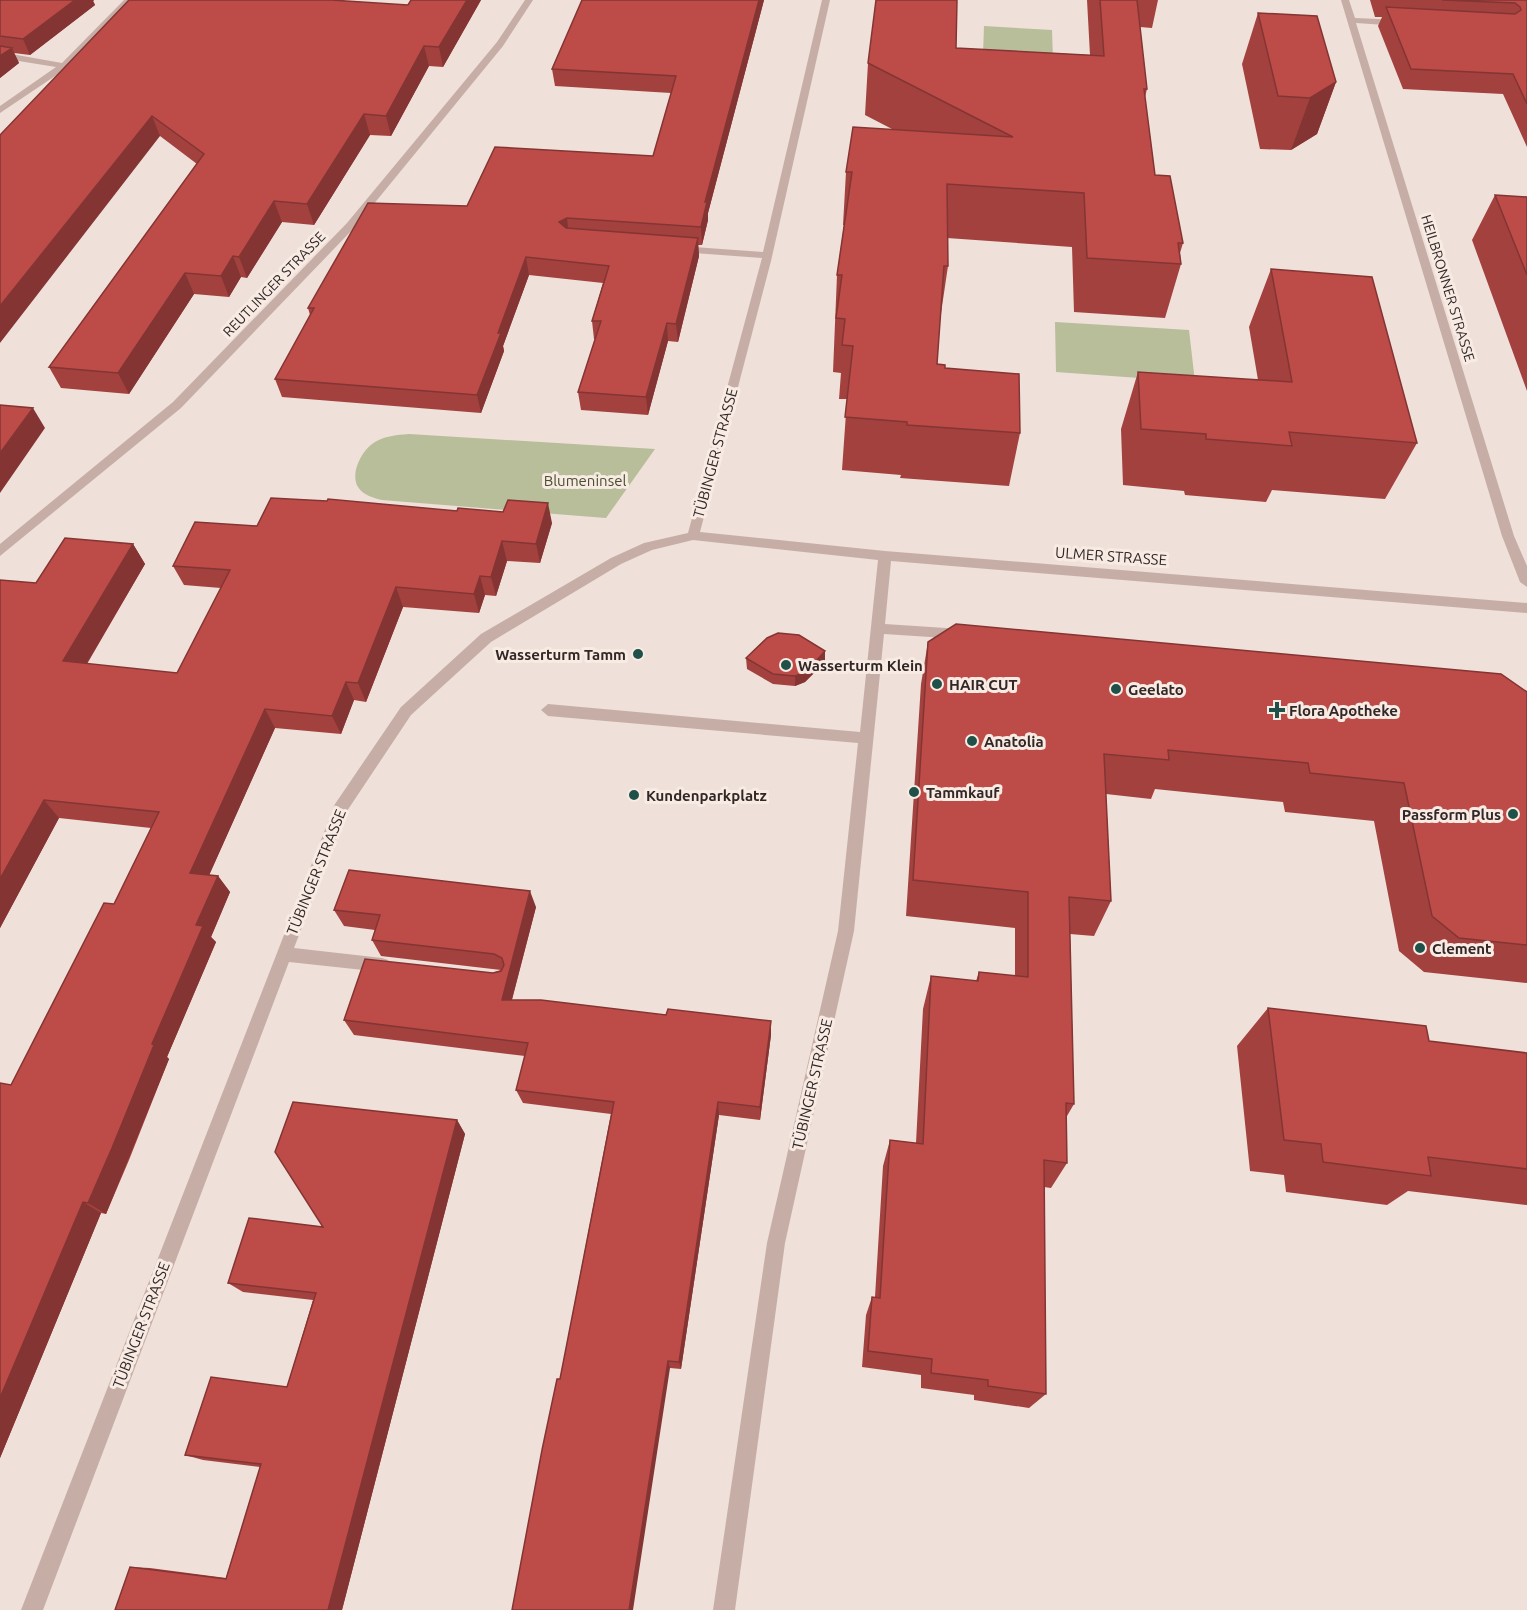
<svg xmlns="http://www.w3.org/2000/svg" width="1527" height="1610" viewBox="0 0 1527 1610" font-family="Ubuntu,sans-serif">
<rect width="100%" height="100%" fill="#efe0d9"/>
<path fill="#b8bd9a" d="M984 26 1052 30 1053 60 983 55Z
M1055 322 1189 330 1195 382 1056 372Z
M409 434 655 449 606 518 382 500C373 498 363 495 358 487 350 474 361 452 372 444 383 436 396 435 409 434Z"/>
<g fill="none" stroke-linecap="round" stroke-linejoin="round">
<path fill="#c6aea6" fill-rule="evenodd" d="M124 0H133L67 68 0 113V106L56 67 0 58V52L62 63Z
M525 0H533L503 46 355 227 181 408 0 556V544L173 402 347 223 497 42Z
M822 0H830L771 261 700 532 885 551 1527 603V613L891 561 885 624 961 629 968 634 961 639 884 634 854 931 785 1243 735 1610H713L767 1243 838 931 858 743 548 716 541 710 548 704 860 732 878 560 693 540 652 550 621 564 491 642 411 715 347 811 294 948 382 958 388 960 390 965 388 970 382 972 289 962 43 1610H21L335 804 401 707 481 634 611 558 644 543 688 533 762 258 680 252 675 249 680 246 763 252Z
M1341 0H1349L1355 18 1400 20 1404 23 1400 26 1356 23 1514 536 1527 566V587L1520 582 1502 536Z"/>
</g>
<path fill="#a3413f" d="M0 0H94L93 1 95 5 30 55 14 53 19 63 0 78Z
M411 0H481L443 67 429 66 391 136 370 135 314 225 282 222 247 278 241 277 229 297 194 294 129 394 61 388 49 367 197 164 160 136 0 135 408 5Z
M582 0H764L708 213V220L702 245H698L699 256 678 342 668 341 648 415 581 410 578 392 595 339H594L592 321 603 283 529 275 503 346 504 351 481 413 282 397 275 379 310 315 308 308 467 206 653 156 671 93 555 86 552 69Z
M1087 0H1158L1152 28 1140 27 1147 89 1145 97 1155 175 1183 243 1180 253 1181 264 1165 318 1074 312 1072 247 947 238 948 266 940 320 937 364 945 368 1020 433 1009 486 900 478 901 475 842 470 847 399H839L841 373 833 372 837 275 844 225H843L846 172 892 129 865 115 868 63 956 48 1090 55Z
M1370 0H1527V147L1503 94 1403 89 1378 26 1382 17H1375Z
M1258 13 1336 82 1317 134 1291 150 1260 149 1242 64Z
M1495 195 1527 197V391L1472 240Z
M1271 269 1417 443 1385 499 1272 490 1266 502 1185 495 1184 491 1123 485 1121 429 1138 372 1258 380 1249 327Z
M552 523 540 563 507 561 496 596 485 595 479 613 403 607 366 702 354 700 341 734 275 728 209 875 218 876 230 892 211 937 216 942 167 1057 169 1059 129 1160 106 1214 101 1213 0 1458 11 1085 114 904 151 828 59 818 0 928V580L36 583 133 544 145 564 87 664 177 673 221 588 184 585 173 566 257 526Z
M928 642 1527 692V983L1424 972 1399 951 1374 821 1285 812 1283 802 1155 789 1151 799 1106 794 1111 901 1094 936 1070 934 1074 1104 1067 1116V1163L1051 1188 1044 1187 1046 1394 1029 1408 974 1400V1395L921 1388V1375L862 1367 866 1315 872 1297H875L883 1166 890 1140 916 1143 923 1009 931 976 976 981 979 972 1015 976V928L906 916 921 684Z
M746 658 825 662 805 682 795 686 773 684 747 669Z
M536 907 512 1000 771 1035 760 1120 719 1115 681 1369 670 1368 560 1379 611 1114 523 1103 516 1090 525 1056 354 1035 344 1020 501 970 381 956 372 940 375 930 344 926 334 910Z
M1268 1008 1429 1041 1527 1053V1205L1408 1191 1387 1205 1286 1192 1284 1175 1250 1171 1237 1046Z
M457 1120 465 1134 342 1610 130 1567 150 1568 226 1578 260 1467 203 1460 185 1455 287 1387 313 1300 243 1292 228 1283 323 1227Z"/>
<path fill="#843533" d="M75 0H94L93 1 95 5 30 55 23 39Z
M467 0H481L443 67 439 47Z
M759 0H764L708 213V220L702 245 701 227 705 202Z
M424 46 429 66 391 136 386 116Z
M12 48 19 63 0 78V56Z
M1336 82 1317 134 1291 150 1310 98Z
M364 114 370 135 314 225 307 204Z
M152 116 160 136 0 343V306Z
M274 201 282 222 247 278 239 257Z
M567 218 569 236 559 222Z
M698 238 699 256 678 342 676 324Z
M233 256 241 277 229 297 221 276Z
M526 257 529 275 503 346 504 351 481 413 477 395 498 333Z
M185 273 194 294 129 394 118 373Z
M667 323 668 341 648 415 646 397Z
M33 408 45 428 0 493V453Z
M548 503 552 523 540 563 536 544Z
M502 541 507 561 496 596 491 577Z
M133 544 145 564 77 680 63 661Z
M480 576 485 595 479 613 474 594Z
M396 587 403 607 366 702 358 683Z
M825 651V662L805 682 795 686V676Z
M346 682 354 700 341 734 332 716Z
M265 709 275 728 203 889 190 873Z
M44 800 59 818 0 928V879Z
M218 876 230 892 211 937 216 942 167 1057 169 1059 106 1214 88 1203 152 1044 196 925Z
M530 891 536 907 508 1014 502 1000Z
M771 1021V1035L760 1120V1107Z
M718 1102 719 1115 681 1369 679 1362Z
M457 1120 465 1134 342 1610H328Z
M83 1202 101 1213 0 1458V1398Z
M668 1361 670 1368 633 1610H629Z"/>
<path fill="#bd4c49" stroke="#843533" stroke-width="1.5" d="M0 0H75L23 39 0 36Z
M129 0H331L408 5 411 0H467L439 47 424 46 386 116 364 114 307 204 274 201 239 257 233 256 221 276 185 273 118 373 49 367 204 154 152 116 0 306V135Z
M582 0H759L705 202H707L701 227 567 218 559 222 566 228 698 238 676 324 667 323 646 397 578 392 601 321H592L609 266 526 257 498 333H501L477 395 275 379 314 308H308L368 203 467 206 495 147 653 156 676 76 552 69Z
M876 0H957L956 48 1104 56 1100 0H1137L1147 89H1144L1155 175 1170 176 1183 243H1178L1181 264 1087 258 1084 193 947 184 948 266H944L937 364 945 365V368L1019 374 1020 433 907 425V422L845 417 853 346 842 345 845 319 836 318 842 275H837L852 172H846L853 127 1013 137 868 63Z
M1442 0H1527V104L1513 74 1411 69 1386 7 1515 14 1521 10 1520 7 1515 3Z
M1258 13 1317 16 1336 82 1310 98 1278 96Z
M0 46 12 48 0 56Z
M1495 195 1527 197V275Z
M1271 269 1372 277 1417 443 1289 432 1292 446 1206 439V434L1141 429 1138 372 1292 382Z
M0 405 33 408 0 453Z
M271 498 327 501 328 499 457 511 458 508 503 512 508 500 548 503 536 544 502 541 491 577 480 576 474 594 396 587 358 683 346 682 332 716 265 709 190 873 218 876 196 925 203 926 152 1044 154 1045 112 1148 88 1203 83 1202 0 1398V1083L11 1085 104 903 114 904 159 812 44 800 0 879V580L36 583 65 538 133 544 63 661 177 673 230 570 173 566 195 522 257 526Z
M956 624 1501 674 1527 692V945L1459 938 1432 916 1404 783 1310 773 1308 763 1168 750 1169 760 1104 754 1111 901 1069 897 1074 1104 1066 1103 1067 1163 1044 1160 1046 1394 988 1386V1380L931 1373 932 1359 868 1351 872 1297 880 1298 890 1140 923 1144 931 976 978 981 979 972 1028 977V892L913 880 928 642Z
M778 633 799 635 825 651 806 672 795 676 773 674 746 658 767 638Z
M349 870 530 891 502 1000H541L666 1015 668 1009 771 1021 760 1107 718 1102 679 1362 668 1361 629 1610H512L542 1450 557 1379H560L614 1102 516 1090 528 1043 344 1020 365 959 493 973 501 971 504 965 502 958 494 954 372 940 380 915 334 910Z
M1268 1008 1426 1026 1429 1041 1527 1053V1169L1428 1157 1431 1176 1323 1162 1321 1144 1284 1140Z
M293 1102 457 1120 328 1610H115L130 1567 226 1579 261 1464 185 1455 211 1377 287 1387 316 1293 228 1283 249 1218 323 1227 275 1152Z"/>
<g fill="#1f5149" stroke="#f7ebe4" stroke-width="2">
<circle cx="638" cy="654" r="6"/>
<circle cx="786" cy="665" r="6"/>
<circle cx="937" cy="684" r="6"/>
<circle cx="1116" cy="689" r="6"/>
<path d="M1274 701h6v6h6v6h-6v6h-6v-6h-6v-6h6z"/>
<circle cx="972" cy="741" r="6"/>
<circle cx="914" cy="792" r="6"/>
<circle cx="634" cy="795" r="6"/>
<circle cx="1513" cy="814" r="6"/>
<circle cx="1420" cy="948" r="6"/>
</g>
<g text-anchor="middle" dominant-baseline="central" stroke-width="6" stroke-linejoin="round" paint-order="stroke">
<g font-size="14" fill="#322726" stroke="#f7ebe4">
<text transform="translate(274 284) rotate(-46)">REUTLINGER STRASSE</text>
<text transform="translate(1448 288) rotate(73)">HEILBRONNER STRASSE</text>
</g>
<g font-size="15" fill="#322726" stroke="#f7ebe4">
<text transform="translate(715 453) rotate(-75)">TÜBINGER STRASSE</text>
<text transform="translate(1111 556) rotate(4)">ULMER STRASSE</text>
<text transform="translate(316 872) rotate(-68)">TÜBINGER STRASSE</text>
<text transform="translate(812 1084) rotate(-77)">TÜBINGER STRASSE</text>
<text transform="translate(141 1325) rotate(-69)">TÜBINGER STRASSE</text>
</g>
<g font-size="15" fill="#494f2c" stroke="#f7ebe4">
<text x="585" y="480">Blumeninsel</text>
</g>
<g font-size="15" font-weight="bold" fill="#322726" stroke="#f7ebe4" text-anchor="start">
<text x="626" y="654" text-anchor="end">Wasserturm Tamm</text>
<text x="798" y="665">Wasserturm Klein</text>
<text x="949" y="684">HAIR CUT</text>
<text x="1128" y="689">Geelato</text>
<text x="1289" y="710">Flora Apotheke</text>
<text x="984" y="741">Anatolia</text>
<text x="926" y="792">Tammkauf</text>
<text x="646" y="795">Kundenparkplatz</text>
<text x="1501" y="814" text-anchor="end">Passform Plus</text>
<text x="1432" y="948">Clement</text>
</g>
</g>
</svg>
